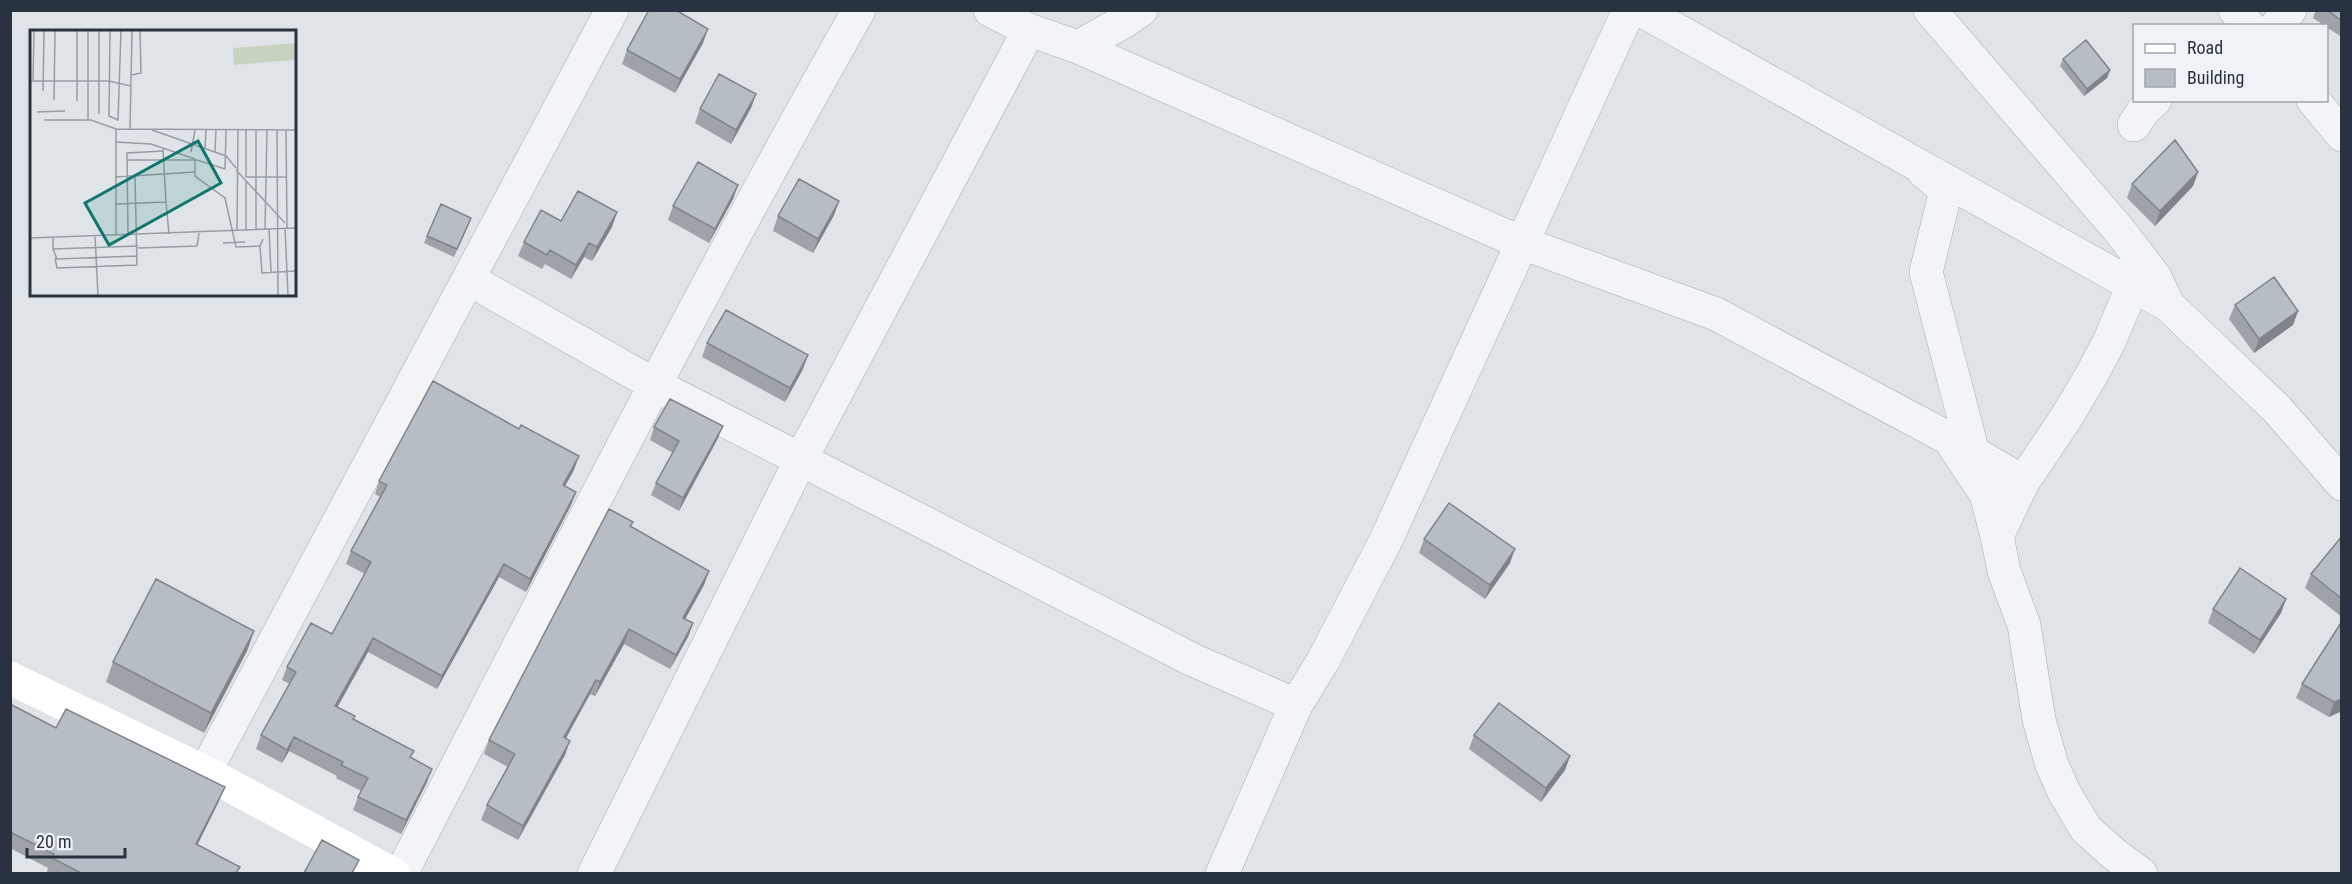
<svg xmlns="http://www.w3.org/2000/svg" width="2352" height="884" viewBox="0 0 2352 884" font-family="'Roboto Condensed',sans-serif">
<rect width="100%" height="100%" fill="#dfe4e8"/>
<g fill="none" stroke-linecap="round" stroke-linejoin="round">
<defs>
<path id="street" d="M990 10 1029 30 1078 47 1522 243 1716 314 1950 439 2023 482
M1641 10 2168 305 2277 409 2342 484
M1930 10 2119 230 2155 277 2168 305
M2235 10 2249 26
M2276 26 2290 10
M1078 47 1125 21 1141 10
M2313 100 2342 135
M2134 125 2143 111 2155 100
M1923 171 1946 190 1926 272 1973 453
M470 280 655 385 1193 660 1296 705 1324 659 1385 542 1629 10
M2133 285 2109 342 2091 376 2066 418 2023 482 1997 536 2004 571 2024 625 2039 720 2052 765 2064 792 2086 829 2114 854 2141 874
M1954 446 1986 494 1997 536
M205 772 612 10
M401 874C551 585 698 294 859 10
M594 874 801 459 1029 30
M1222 874 1296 705"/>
</defs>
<use href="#street" stroke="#a4abb2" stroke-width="34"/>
<use href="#street" stroke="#f2f4f7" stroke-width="33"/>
<path stroke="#fff" stroke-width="33" d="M10 678 205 772 393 874"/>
</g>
<path fill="#9da3a9" d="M2316 10H2342V37L2326 27V26H2325L2313 18Z
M703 43 675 93 622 64 627 50Z
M2063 59 2110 70 2107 78 2084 96 2060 66Z
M756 94 751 108 731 144 695 123 700 109Z
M2198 172 2193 186 2155 226 2127 198 2132 184Z
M738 185 733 199 709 243 668 220 673 206Z
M839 201 834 215 813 253 773 231 778 216Z
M617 212 612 227 592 261 584 257 571 279 545 264 542 269 518 256 524 242 561 221Z
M468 226 454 257 424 243 427 236Z
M2235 305 2298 311 2293 325 2254 353 2229 319Z
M707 343 803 369 785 402 702 357Z
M654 427 718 438 679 511 651 495 656 483 673 453 650 440Z
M574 470 565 486 576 492 571 505 526 592 499 577 437 689 368 652 337 707 354 719 411 758 427 782 401 834 353 810 358 797 361 791 336 778 337 776 289 751 282 763 256 749 261 735 290 684 282 680 287 667 332 634 365 574 346 564 351 551 380 497 375 494 379 481Z
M631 527 709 571 704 585 685 619 693 623 688 637 670 669 624 644 595 696 590 694 566 738 565 755 518 840 481 820 487 805 508 767 484 754 489 740Z
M2342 536V617L2305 588 2311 574Z
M1424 539 1510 563 1485 599 1419 553Z
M2286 599 2281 613 2254 654 2208 623 2213 609Z
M2342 621V711L2329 717 2296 698 2302 684Z
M254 631 247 651 204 733 106 682 113 662Z
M10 704 56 728 219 801 197 845 237 873H49L47 872 48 868 10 848Z
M1474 735 1570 756 1565 770 1541 802 1469 749Z"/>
<path fill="#7f848a" d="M708 29 703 43 675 93 680 79Z
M2110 70 2107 78 2084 96 2087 89Z
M756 94 751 108 731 144 736 130Z
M2198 172 2193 186 2155 226 2160 211Z
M738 185 733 199 709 243 715 229Z
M839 201 834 215 813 253 818 239Z
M617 212 612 227 592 261 597 247Z
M589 243 584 257 571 279 576 265Z
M2298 311 2293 325 2254 353 2259 339Z
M808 355 803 369 785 402 790 388Z
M723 426 718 438 679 511 683 498Z
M579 456 574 470 558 498 563 485Z
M576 492 571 505 526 592 530 579Z
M1515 549 1510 563 1485 599 1490 585Z
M504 564 499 577 437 689 442 676Z
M709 571 704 585 678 632 683 618Z
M2286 599 2281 613 2254 654 2260 640Z
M693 623 688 637 670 669 676 655Z
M629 629 624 644 595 696 600 682Z
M254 631 247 651 204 733 211 713Z
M373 638 368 652 331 719 335 706Z
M596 680 590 694 559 751 564 737Z
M2342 699V711L2329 717 2334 702Z
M294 737 289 751 282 763 287 750Z
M570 741 565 755 518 840 523 826Z
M1570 756 1565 770 1541 802 1546 788Z
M432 769 427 782 401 834 406 820Z
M225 787 219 801 191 858 196 844Z"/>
<path fill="#b6bdc5" stroke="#7f848a" stroke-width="1.5" d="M649 10H676L708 29 680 79 627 50Z
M2327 10H2342V21Z
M2086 40 2110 70 2087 89 2063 59Z
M719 74 756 94 736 130 700 109Z
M2175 140 2198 172 2160 211 2132 184Z
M698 162 738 185 715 229 673 206Z
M799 179 839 201 818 239 778 216Z
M578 191 617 212 597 247 589 243 576 265 550 250 547 255 524 242 541 210 561 221Z
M441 204 471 218 457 249 427 236Z
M2274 277 2298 311 2259 339 2235 305Z
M726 310 808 355 790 388 707 343Z
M433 381 519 429 521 425 579 456 563 485 576 492 530 579 504 564 442 676 373 638 335 706 355 716 353 719 414 751 410 757 432 769 406 820 358 797 368 778 341 765 343 762 294 737 287 750 261 735 296 672 287 667 311 623 332 634 371 562 351 551 387 485 379 481Z
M670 399 723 426 683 498 656 483 679 441 654 427Z
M1449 503 1515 549 1490 585 1424 539Z
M609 509 633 522 630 526 709 571 683 618 693 623 676 655 629 629 600 682 596 680 564 737 570 741 523 826 487 805 515 754 489 740Z
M2342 536V599L2311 574Z
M2240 568 2286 599 2260 640 2213 609Z
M156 579 254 631 211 713 113 662Z
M2342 621V699L2334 702 2302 684Z
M1499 703 1570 756 1546 788 1474 735Z
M10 704 56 728 66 709 225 787 196 844 240 867 236 873H81L52 858 54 854 10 832Z
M322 840 359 860 352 873H304Z"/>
<g transform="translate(30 30)">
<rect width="266" height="266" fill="#dfe4e8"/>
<path d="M265 13V30L204 35 203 18Z" fill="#c7d2c0"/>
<path fill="none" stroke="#969da4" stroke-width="1.5" d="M58 1V90M80 1 79 86 88 90 91 1M102 45 111 43 110 1M0 51H79L101 56M3 51 4 1M13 61 14 1M24 70 25 1M47 71V1M7 82 35 81M69 84V1M14 90H35M35 90H61L86 99 266 100M100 99 102 1M226 99V200M122 100 196 126 206 138M247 100 248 265M256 101 257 198M85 112 121 114 165 129M175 119 176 100M161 122 165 100M185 122 186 100M97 130H167L195 139 196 100M165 130V146L195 168 206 217 230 216M206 140 255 193M85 147 165 142M216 147V100M216 147H256M216 152V200M136 172 139 204M85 174 136 172 133 119M255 198 258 265M235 199 237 100M239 199 241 242M207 201 208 100M86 204V99M98 204 97 123 133 121M65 206 68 265M23 207V219L108 216M0 208 266 198M233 209 230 216 232 243 266 241M193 213 215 212M108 218 167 216 169 203M23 219 27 229 107 226M25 228 27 238 107 235 105 147"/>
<path fill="#0f766e" fill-opacity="0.15" stroke="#0f766e" stroke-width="3" d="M168 111 191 153 79 215 55 173Z"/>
<rect width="266" height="266" fill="none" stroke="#28333f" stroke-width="3"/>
</g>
<rect width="2352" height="884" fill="none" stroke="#28333f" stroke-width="24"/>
<rect x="2133" y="24" width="195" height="78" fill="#eff2f6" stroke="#9fa6ad" stroke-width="1.5"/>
<rect x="2145" y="44" width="30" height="9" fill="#ffffff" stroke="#9fa6ad" stroke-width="1.5"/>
<text x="2187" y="54" font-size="18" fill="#28333f">Road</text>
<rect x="2145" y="69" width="30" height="18" fill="#b6bdc5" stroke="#9fa6ad" stroke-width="1.5"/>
<text x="2187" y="84" font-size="18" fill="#28333f">Building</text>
<path d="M27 848v9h98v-9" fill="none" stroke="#28333f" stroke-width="3"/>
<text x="36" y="848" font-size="18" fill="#28333f" stroke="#eff2f6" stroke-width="4.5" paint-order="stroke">20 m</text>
</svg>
